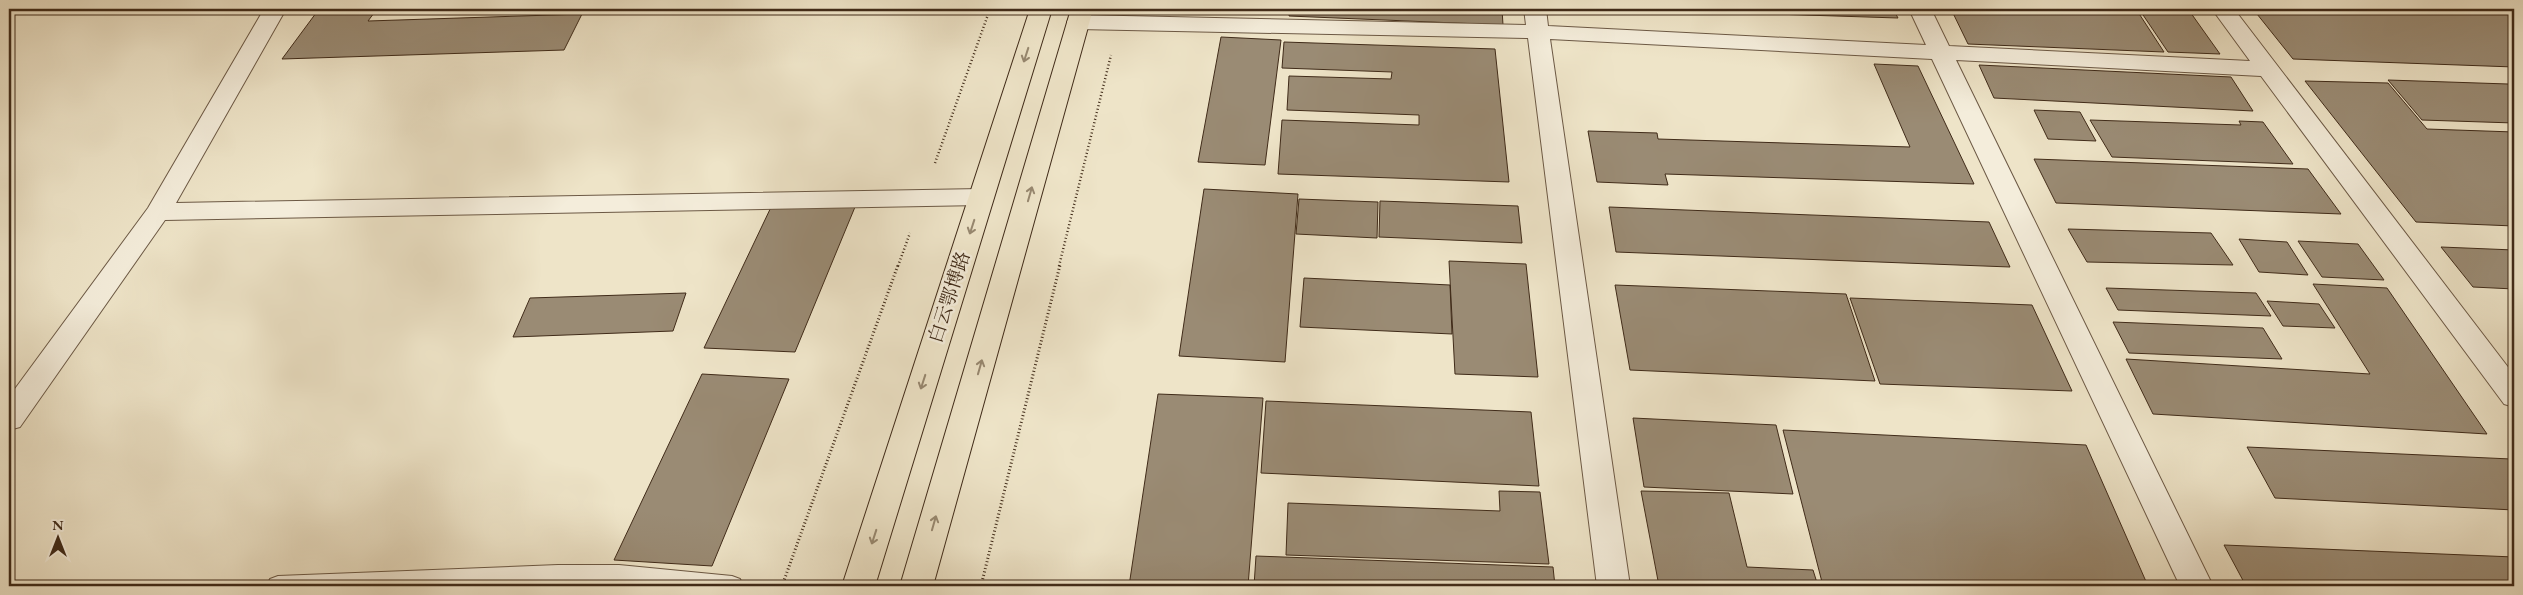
<svg xmlns="http://www.w3.org/2000/svg" width="2523" height="595" viewBox="0 0 2523 595" font-family="'EB Garamond','Noto Serif SC',serif">
<rect width="100%" height="100%" fill="#eee4c8"/>
<filter id="stains"><feTurbulence type="fractalNoise" baseFrequency=".004" numOctaves="4"/><feColorMatrix values="0 0 0 0 .2 0 0 0 0 .09 0 0 0 0 .02 0 0 0 .5 -.17"/></filter>
<radialGradient id="worn" r=".72"><stop offset=".6" stop-color="#630" stop-opacity="0"/><stop offset="1" stop-color="#630" stop-opacity=".3"/></radialGradient>
<path fill="#9a8b74" stroke="#402b19" d="M319 9H377L368 21 582 14 564 50 282 59Z
M1220 9H1277V11Z
M1290 9H1502L1503 25 1289 16Z
M1618 9H1893L1898 18Z
M1951 9H2136L2164 52 1968 44Z
M2139 9H2188L2220 54 2168 52Z
M2253 9H2514V67L2293 59Z
M1221 37 1281 40 1265 165 1198 162Z
M1284 42 1495 49 1509 182 1278 174 1282 120 1419 125V115L1287 110 1289 76 1391 79 1392 72 1282 68Z
M1874 64 1918 66 1974 184 1665 174 1668 185 1597 182 1588 131 1657 133 1658 139 1910 147Z
M1979 65 2231 77 2253 111 1994 98Z
M2388 80 2508 84 2514 90V123L2422 120Z
M2305 81 2388 83 2427 129 2514 132V226L2416 222Z
M2034 110 2080 112 2096 141 2048 139Z
M2090 120 2241 125 2239 121 2263 122 2293 164 2112 157Z
M2034 159 2308 169 2341 214 2056 203Z
M1204 189 1298 194 1285 362 1179 356Z
M1299 199 1378 202 1377 238 1296 234Z
M1380 201 1518 206 1522 243 1379 237Z
M773 203 855 207 795 352 704 348Z
M1609 207 1989 222 2010 267 1616 252Z
M2068 229 2211 233 2233 265 2087 262Z
M2239 239 2287 242 2308 275 2259 272Z
M2298 241 2358 244 2384 280 2322 277Z
M2441 247 2514 250V289L2473 287Z
M1449 261 1526 264 1538 377 1455 374Z
M1304 278 1450 285 1452 334 1300 327Z
M2313 284 2387 288 2487 434 2153 414 2126 359 2370 374Z
M1615 285 1846 294 1875 381 1630 370Z
M2106 288 2256 293 2271 316 2118 310Z
M686 293 673 331 513 337 530 298Z
M1850 298 2032 305 2072 391 1880 384Z
M2267 301 2319 304 2335 328 2283 326Z
M2113 322 2263 328 2282 359 2129 353Z
M702 374 789 379 712 566 614 560Z
M1158 394 1263 398 1248 586H1129Z
M1266 401 1531 412 1539 486 1261 473Z
M1633 418 1776 425 1793 494 1644 487Z
M1783 430 2086 445 2148 586H1823Z
M2247 447 2511 459 2514 464V510L2275 498Z
M1499 491 1540 492 1549 564 1286 555 1288 503 1500 511Z
M1641 491 1729 493 1747 567 1813 570 1818 586H1659Z
M2224 545 2514 557V586H2246Z
M1256 556 1553 567 1555 586H1254Z"/>
<g fill="none" stroke-linecap="round" stroke-linejoin="round">
<defs>
<path id="service" d="M558 565H619L732 576 740 579 743 586H267L270 579 278 576Z"/>
<path id="minor" d="M264 9H286L176 203 981 189 990 191 994 197 990 203 981 205 165 220 20 427 9 430V397L148 208Z
M1524 9H1546L1548 26 1926 45 1909 9H1931L1949 46 2250 61 2212 9H2234L2514 375V407L2504 404 2261 76 1956 60 2213 586H2180L1932 59 1550 39 1630 586H1597L1528 38 1078 29 1070 27 1067 22 1070 17 1078 15 1526 25Z"/>
<path id="primary" d="M1030 9H1052L875 586H842Z
M1071 9H1093L933 586H900Z"/>
</defs>
<use href="#service" stroke="#6c5945" stroke-width="2"/>
<use href="#minor" stroke="#6c5945" stroke-width="2"/>
<use href="#primary" stroke="#402b19" stroke-width="2"/>
<path stroke="#402b19" stroke-width="2.5" stroke-dasharray="1 2.5" stroke-linecap="butt" d="M935 163 990 9
M898 266 910 233
M1059 266 1111 55"/>
<path stroke="#402b19" stroke-width="3" stroke-dasharray="1 2.5" stroke-linecap="butt" d="M782 586 898 265
M981 586 1060 265"/>
<use href="#service" fill="#f4eddb" fill-rule="evenodd"/>
<use href="#minor" fill="#f4eddb" fill-rule="evenodd"/>
<use href="#primary" fill="#eee4c8" fill-rule="evenodd"/>
</g>
<defs><path id="oneway-shaft" d="M-6 0H5M1.5-3L5.5 0L1.5 3" fill="none" stroke-width="1.6" stroke-linecap="round" stroke-linejoin="round" transform="scale(1.25)"/></defs>
<g stroke="#978870">
<use href="#oneway-shaft" transform="translate(1026 55) rotate(108)"/>
<use href="#oneway-shaft" transform="translate(1030 194) rotate(-74)"/>
<use href="#oneway-shaft" transform="translate(972 227) rotate(108)"/>
<use href="#oneway-shaft" transform="translate(980 367) rotate(-74)"/>
<use href="#oneway-shaft" transform="translate(923 382) rotate(108)"/>
<use href="#oneway-shaft" transform="translate(934 523) rotate(-74)"/>
<use href="#oneway-shaft" transform="translate(874 537) rotate(108)"/>
</g>
<g text-anchor="middle" dominant-baseline="central" stroke-width="5" stroke-linejoin="round" paint-order="stroke">
<g font-size="19" fill="#402b19" stroke="#f4eddb">
<text transform="translate(949 297) rotate(-72)">白云鄂博路</text>
</g>
</g>
<rect width="2523" height="595" fill="none" stroke="#eee4c8" stroke-width="30"/>
<rect x="10" y="10" width="2503" height="575" fill="none" stroke="#402b19" stroke-width="2.5"/>
<rect x="15" y="15" width="2493" height="565" fill="none" stroke="#402b19"/>
<g transform="translate(58 538)" stroke="#f4eddb" stroke-width="4" paint-order="stroke">
<path d="M0-4L9 19L0 12L-9 19Z" fill="#402b19"/>
<text y="-8" font-size="14" font-weight="bold" text-anchor="middle" fill="#402b19">N</text>
</g>
<rect width="100%" height="100%" filter="url(#stains)"/>
<rect width="100%" height="100%" fill="url(#worn)"/>
</svg>
